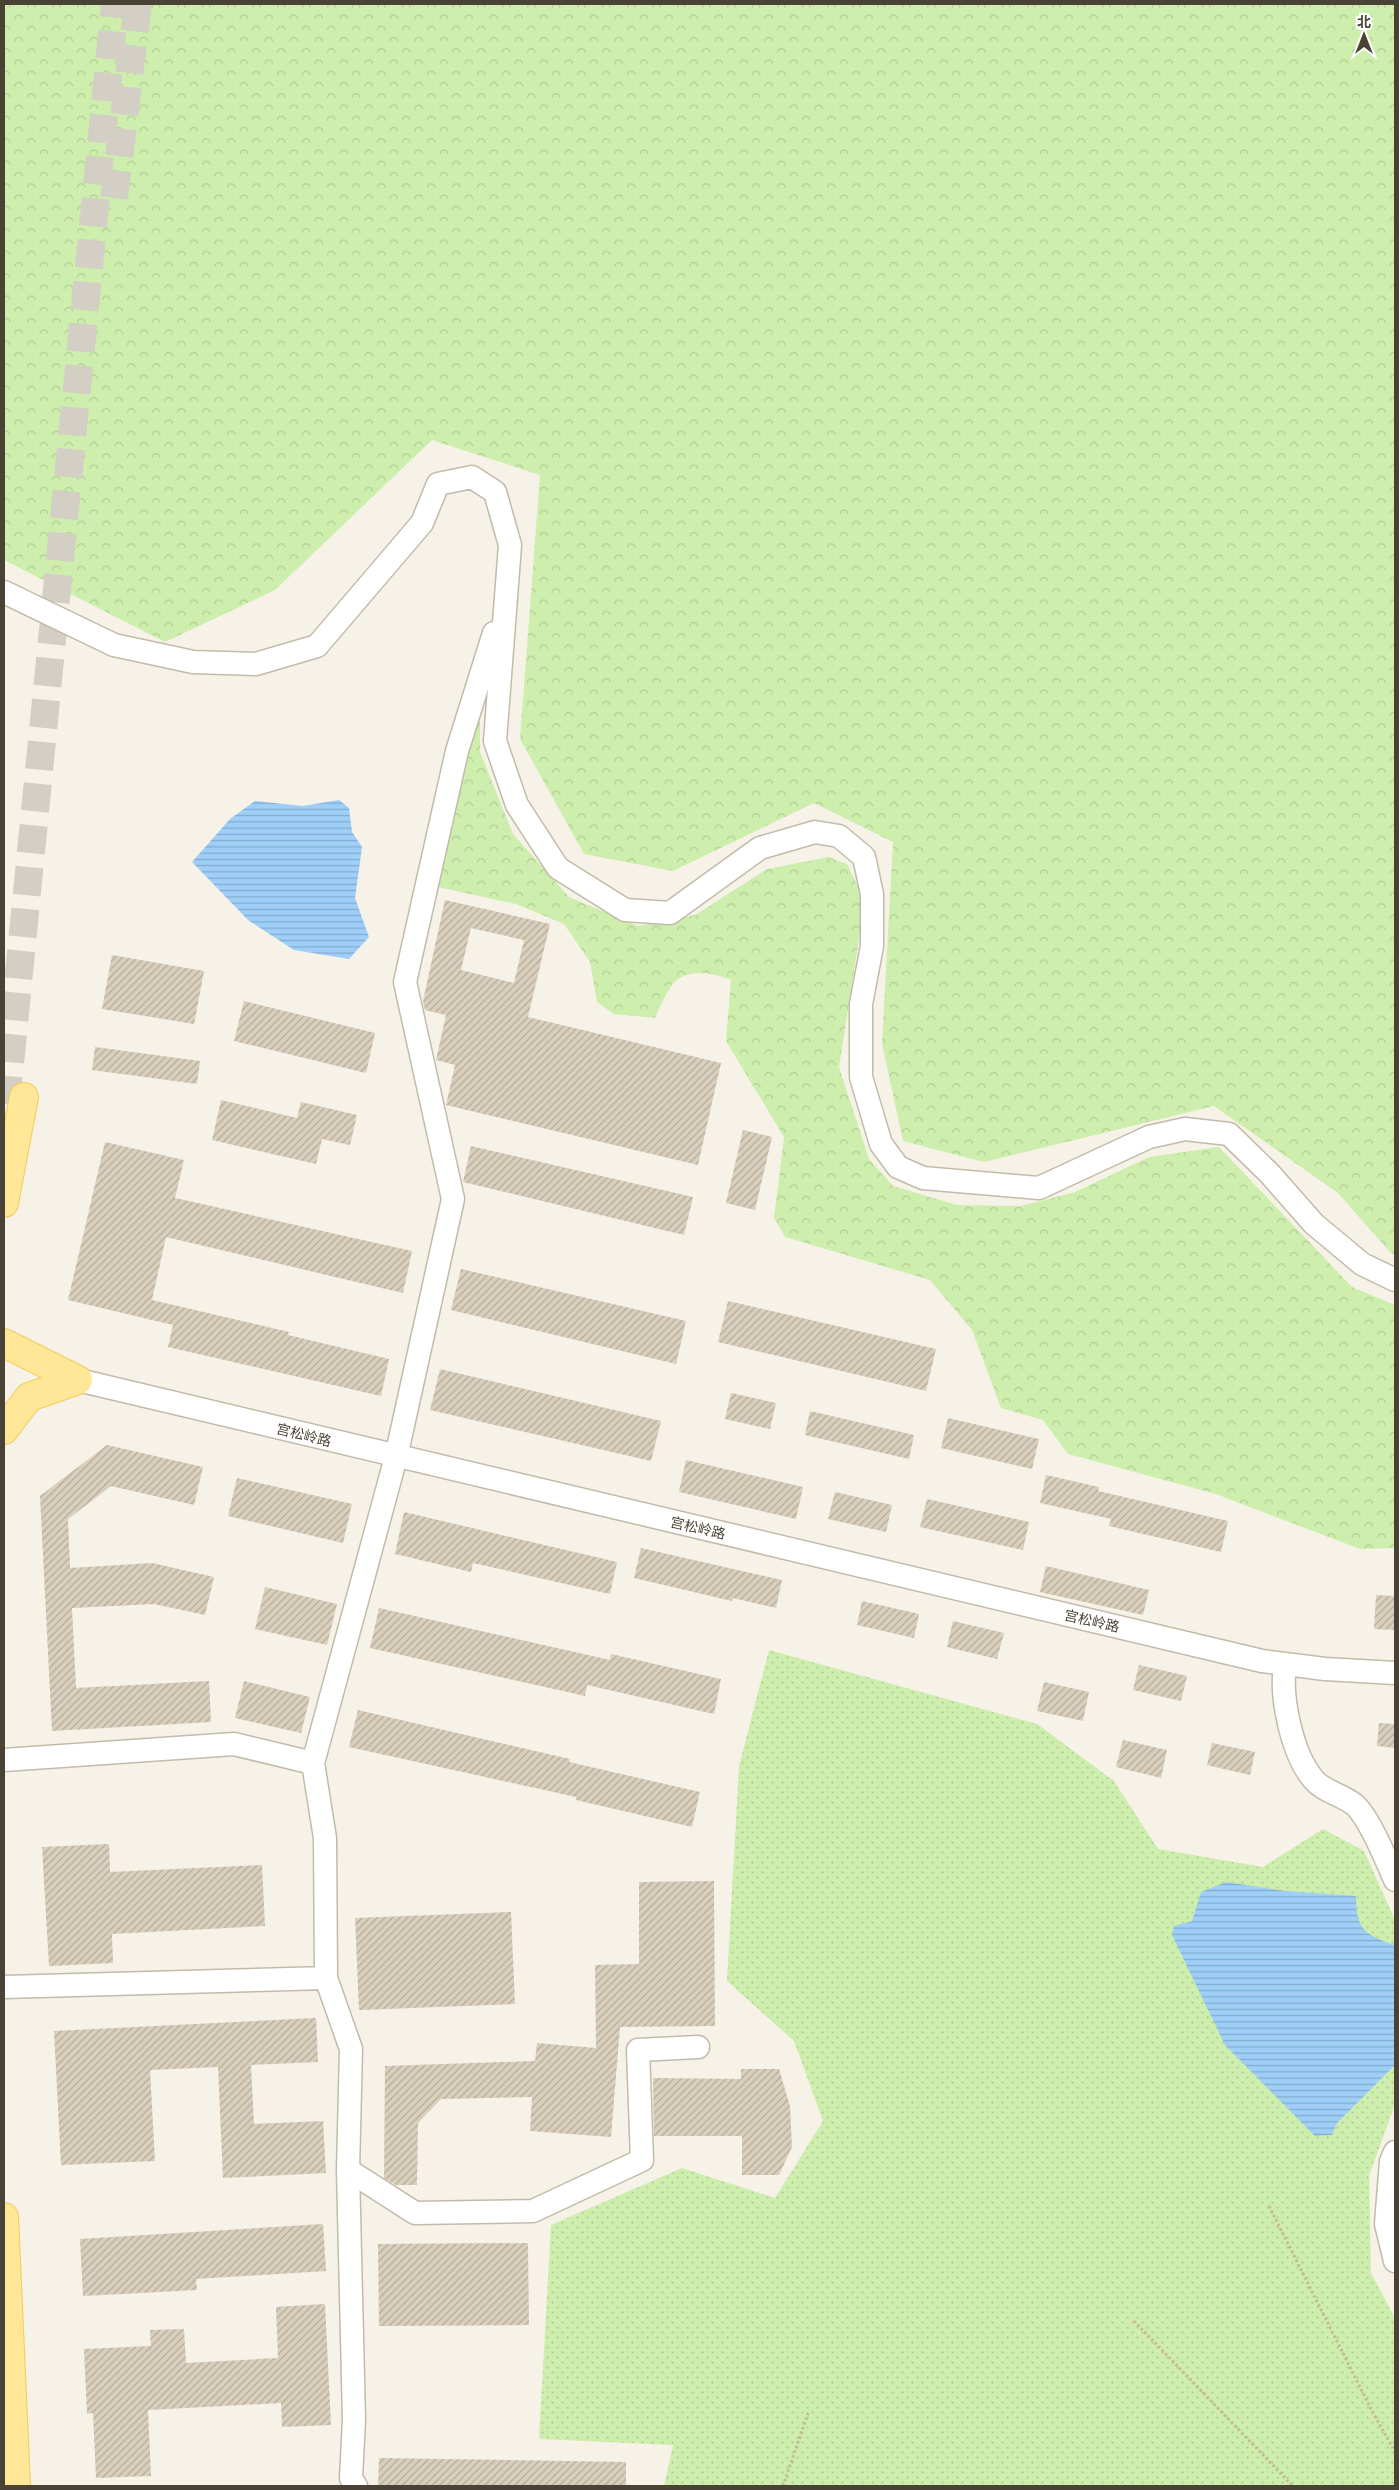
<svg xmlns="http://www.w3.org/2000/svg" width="1399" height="2490" viewBox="0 0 1399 2490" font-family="'IBM Plex Sans','Noto Sans SC',sans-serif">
<defs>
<pattern id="forest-crowns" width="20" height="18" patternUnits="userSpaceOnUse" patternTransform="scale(1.25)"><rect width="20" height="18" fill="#cdeeac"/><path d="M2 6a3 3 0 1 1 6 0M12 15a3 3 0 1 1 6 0" fill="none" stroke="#b2cd95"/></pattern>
<pattern id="park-dots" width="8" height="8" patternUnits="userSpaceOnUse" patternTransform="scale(1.25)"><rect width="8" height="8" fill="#cdeeac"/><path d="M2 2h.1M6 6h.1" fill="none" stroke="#b2cd95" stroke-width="1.8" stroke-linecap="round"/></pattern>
<pattern id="water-rules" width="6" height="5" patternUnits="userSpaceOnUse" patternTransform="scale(1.25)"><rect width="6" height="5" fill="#9ecff9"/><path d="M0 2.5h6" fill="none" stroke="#83aaca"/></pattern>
<pattern id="building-hatch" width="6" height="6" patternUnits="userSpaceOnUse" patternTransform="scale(1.25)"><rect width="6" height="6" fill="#d9cfbc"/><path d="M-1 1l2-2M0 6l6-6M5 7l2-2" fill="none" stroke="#b2aa9a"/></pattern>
</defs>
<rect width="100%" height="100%" fill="#f6f2e8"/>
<path fill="url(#forest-crowns)" d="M4 4H1395V1255L1390 1252 1338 1193 1214 1106 984 1162 903 1141 882 1044 893 842 814 803 673 871 584 854 520 739 540 475 432 440 275 590 165 642 6 561 4 559Z
M480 693V752L513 834 569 897 638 926 695 915 767 869 828 857 847 864 865 901 839 1067 869 1159 893 1186 957 1205 1021 1206 1075 1192 1149 1157 1219 1147 1352 1287 1395 1305V1548L1360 1549 1216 1494 1068 1454 1043 1420 1001 1408 972 1330 930 1280 785 1237 774 1218 784 1137 726 1041 731 980C713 973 686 967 672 985 665 995 660 1007 655 1018L614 1014 597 1002 590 962 564 924 516 904 438 887Z"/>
<path fill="url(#park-dots)" d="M769 1650 1037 1724 1114 1781 1158 1849 1263 1867 1323 1829 1364 1851 1395 1920V2104L1369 2176 1371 2273 1395 2318V2486H664L673 2445 539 2439 551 2225 682 2168 775 2198 823 2121 794 2041 727 1981 739 1766Z"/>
<path fill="url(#water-rules)" d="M339 800 349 808 352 832 362 847 355 898 369 937 349 959 294 950 248 920 192 862 230 819 255 801 303 806Z
M1226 1882 1285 1891 1356 1896C1356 1930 1365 1935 1395 1945V2065L1337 2123 1332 2135 1315 2136 1225 2045 1172 1935 1174 1926 1192 1921 1201 1892Z"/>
<path fill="url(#building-hatch)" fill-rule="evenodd" d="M445 900 550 924 528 1017 721 1063 698 1165 446 1105 455 1065 436 1060 446 1015 425 1010 423 1001ZM471 928 524 940 514 983 461 970Z
M112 955 204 971 194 1024 102 1009Z
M244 1001 375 1033 366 1073 234 1041Z
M95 1047 200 1061 197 1084 92 1070Z
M221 1100 297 1118 301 1102 357 1115 350 1145 322 1139 316 1164 212 1140Z
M743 1130 772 1137 755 1210 726 1203Z
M105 1142 184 1160 175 1198 412 1251 403 1293 166 1237 152 1300 289 1332 288 1335 389 1359 381 1396 168 1347 173 1325 68 1300Z
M471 1146 693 1197 684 1235 463 1182Z
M461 1269 686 1321 676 1364 451 1310Z
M728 1301 936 1349 926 1391 718 1342Z
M440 1369 661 1421 651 1461 430 1410Z
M731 1393 776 1403 770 1429 725 1419Z
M810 1411 914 1435 909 1459 805 1435Z
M948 1418 1039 1439 1032 1469 941 1448Z
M107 1445 203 1467 194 1505 111 1486 68 1519 70 1568 152 1563 214 1577 205 1615 154 1604 72 1608 76 1688 209 1681 211 1722 52 1731 40 1496Z
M686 1460 803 1487 796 1519 679 1492Z
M1046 1475 1099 1487 1098 1491 1228 1521 1221 1552 1109 1526 1111 1519 1040 1503Z
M237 1478 352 1504 343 1543 228 1516Z
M835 1492 892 1505 886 1532 828 1519Z
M927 1499 1029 1522 1023 1550 920 1527Z
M404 1512 617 1562 610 1594 473 1563 471 1572 395 1554Z
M641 1548 782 1580 776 1608 733 1598 732 1601 634 1578Z
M1046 1566 1149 1590 1143 1615 1040 1592Z
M265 1587 337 1604 327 1645 255 1629Z
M1376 1595 1395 1596V1630L1374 1629Z
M862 1601 919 1614 914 1638 857 1625Z
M379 1608 610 1660 611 1654 721 1679 714 1714 587 1685 585 1696 370 1648Z
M953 1621 1004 1633 997 1659 947 1647Z
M1139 1665 1187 1676 1181 1701 1133 1690Z
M244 1681 310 1697 301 1733 235 1718Z
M1044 1682 1089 1692 1083 1721 1037 1711Z
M358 1710 570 1759 569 1762 700 1792 692 1827 576 1800V1797L349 1747Z
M1379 1723 1395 1724V1748L1377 1746Z
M1123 1740 1167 1750 1161 1778 1116 1767Z
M1212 1743 1255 1752 1250 1775 1207 1765Z
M109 1844 110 1872 262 1865 265 1926 112 1934 113 1963 49 1966 42 1847Z
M714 1881 715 2026 620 2027 611 2137 530 2131 532 2097 441 2099 418 2123 417 2185H396L384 2178 385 2066 535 2061 537 2043 596 2048 595 1965 639 1964V1882Z
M511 1912 515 2004 359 2010 355 1918Z
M316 2018 318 2062 251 2065 254 2124 323 2121 326 2173 223 2178 218 2067 150 2070 155 2161 61 2165 54 2031Z
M741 2069H779L790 2106 792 2147 779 2175H742V2136H654L653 2078 741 2079Z
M323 2224 326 2271 196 2279 197 2290 83 2296 80 2239Z
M528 2243 529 2325 379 2326 378 2244Z
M325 2304 331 2425 282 2427 281 2403 148 2410 151 2476 96 2478 93 2413 87 2414 84 2349 151 2346 150 2330 184 2329 186 2363 278 2358 276 2307Z
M379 2458 626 2462V2486H378Z"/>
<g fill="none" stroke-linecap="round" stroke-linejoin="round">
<path stroke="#d4cfc4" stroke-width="28" stroke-dasharray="28 14" stroke-linecap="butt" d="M114 198 138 4
M6 1104 115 4"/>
<defs>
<path id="minor" d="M4 592 114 645 193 662 256 664 317 646 422 523 438 484 472 477 495 492 510 545 495 741 517 805 558 868 625 910 670 913 760 848 815 832 839 836 864 857 872 894V946L861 1004V1077L881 1144 898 1167 923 1178 1039 1188 1149 1137 1185 1129 1229 1134 1270 1174 1314 1224 1362 1264 1395 1280
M494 633 457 751 405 982 453 1199 396 1457 313 1763 325 1838 326 1978 351 2049 348 2170 415 2213 533 2211 642 2160 638 2050 698 2047
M78 1380 1262 1661 1325 1669 1395 1673
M1285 1665C1280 1697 1292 1755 1314 1780 1324 1792 1344 1795 1356 1806 1370 1820 1387 1861 1395 1880
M4 1760 234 1744 313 1763
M4 1987 326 1978
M1395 2152 1391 2161 1386 2224 1395 2261
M348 2170 354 2420 351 2478 356 2486"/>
<path id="major" d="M4 1203 24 1097
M4 1343 78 1380
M4 1430 29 1397 78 1380
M4 2217 16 2486"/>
</defs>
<use href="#minor" stroke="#c2bba9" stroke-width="25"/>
<use href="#major" stroke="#f1cc5a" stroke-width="30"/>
<path stroke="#c6b899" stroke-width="3" stroke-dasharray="2.5 2.5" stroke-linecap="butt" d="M1269 2206 1371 2409 1395 2452
M1134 2321 1293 2486
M783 2486 808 2413"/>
<use href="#minor" stroke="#fff" stroke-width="22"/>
<use href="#major" stroke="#ffe797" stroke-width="28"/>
</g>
<g text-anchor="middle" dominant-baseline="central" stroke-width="4" stroke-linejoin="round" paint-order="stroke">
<g font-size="14" fill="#4a4335" stroke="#fff">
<text transform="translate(304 1435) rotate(14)">宫松岭路</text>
<text transform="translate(698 1528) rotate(13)">宫松岭路</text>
<text transform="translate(1092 1621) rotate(13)">宫松岭路</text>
</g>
</g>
<rect width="1399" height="2490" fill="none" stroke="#4a4335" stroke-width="10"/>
<g transform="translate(1364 35)" stroke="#ffffff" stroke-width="4" paint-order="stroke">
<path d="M0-4L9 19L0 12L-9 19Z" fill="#4a4335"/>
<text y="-8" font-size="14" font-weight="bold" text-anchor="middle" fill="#4a4335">北</text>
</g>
</svg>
